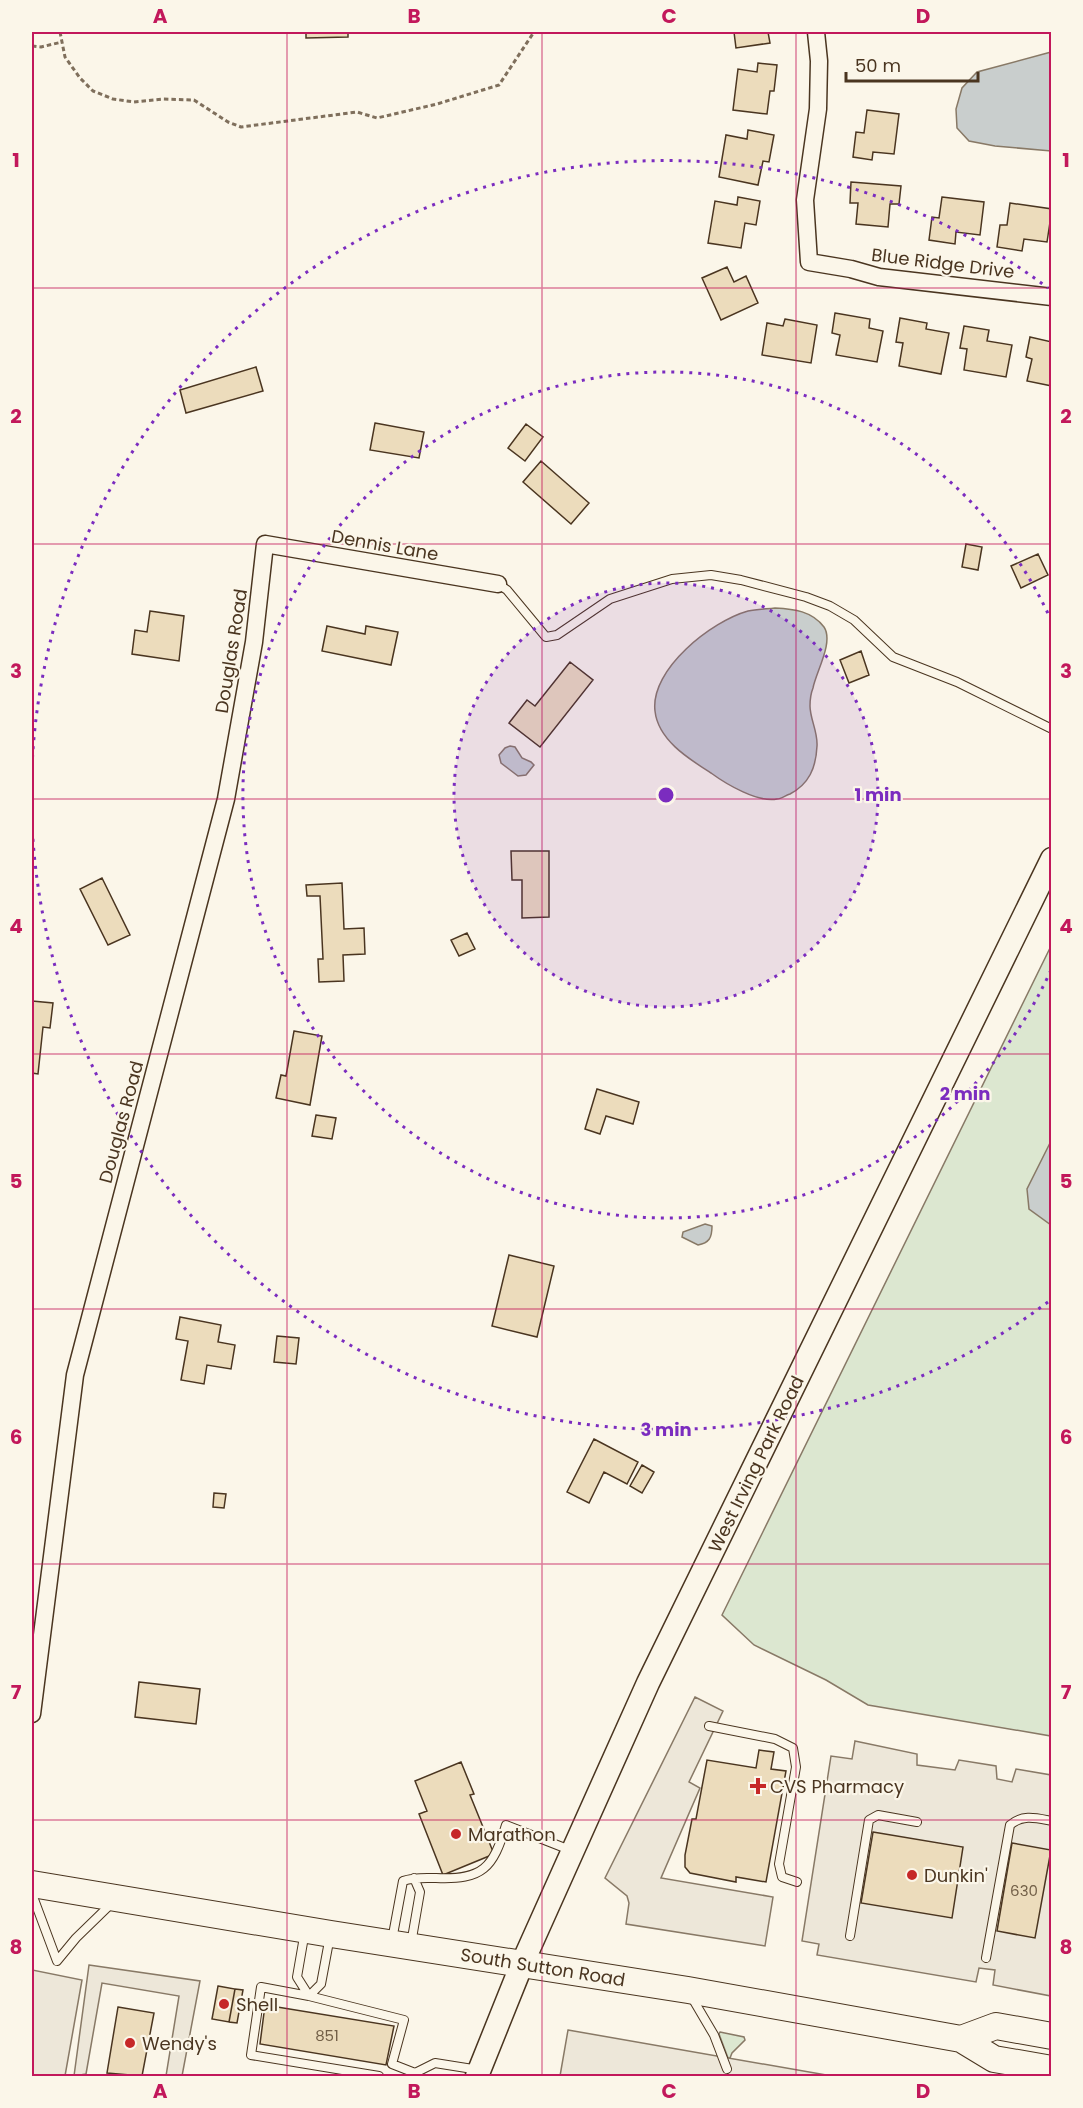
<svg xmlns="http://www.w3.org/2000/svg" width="1083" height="2108" viewBox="0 0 1083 2108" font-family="Poppins,sans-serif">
<rect width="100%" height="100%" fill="#fbf6e9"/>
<path fill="#dce7d0" stroke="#887966" stroke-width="1.5" d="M1051 946V1736L868 1705 826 1680 754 1645 722 1615Z
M720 2032 744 2037 745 2040 732 2053 730 2058H728L719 2034Z"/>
<path fill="#ede7d9" stroke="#887966" stroke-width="1.5" d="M695 1697 723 1711 689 1782 700 1788 661 1878 773 1897 765 1946 626 1924 629 1903 627 1896 605 1878Z
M855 1741 917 1754V1765L955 1770 959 1760 996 1766 997 1779 1012 1782 1016 1769 1051 1775V1996L993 1985 995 1970 979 1968 976 1982 817 1955 819 1944 802 1941 831 1756 852 1759Z
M32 1954H33L32 1970 82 1980 65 2076H32Z
M89 1965 200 1981 182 2076H166L179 1996 102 1983 86 2074 74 2076Z
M568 2030 832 2076H560Z"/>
<path fill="#c9cecd" stroke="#887966" stroke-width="1.5" d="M1051 52V151L995 146 969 141 957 128 956 109 962 88 977 72Z
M775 608C794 609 812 611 824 627 834 642 816 672 813 688 811 693 810 700 810 706 810 719 818 732 817 746 816 768 809 784 790 794 786 795 781 799 777 799 758 803 726 784 711 773 689 759 658 740 655 711 650 669 712 621 748 611 757 609 767 609 775 608Z
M510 746 515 747 522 758 531 762 534 765 526 775 518 776 501 763 499 755 505 748Z
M1051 1141 1052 1225H1051L1029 1209 1027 1189Z
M705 1224 712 1226C712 1238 709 1243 698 1245L682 1237 683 1232Z"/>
<path fill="#ecdcbc" stroke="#4a3520" stroke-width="1.5" d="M306 32H348V37L306 38Z
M734 32H768L770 43 736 48Z
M758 63 777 65 774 91H770L767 114 733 110 738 69 757 72Z
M867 110 899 114 894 154 873 152 872 160 853 157 856 132 864 133Z
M748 130 774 135 769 162 763 161 758 185 719 177 726 135 747 139Z
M851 182 901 186 899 204H890L888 227 856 224 858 203H850Z
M738 197 760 201 756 225 745 223 741 248 708 243 715 201 737 205Z
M942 197 984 202 980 235 956 232 955 244 929 240 932 217 939 218Z
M1010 203 1052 209 1047 242 1024 239 1022 251 997 247 1000 225H1007Z
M727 267 734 282 746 276 758 303 721 320 702 278Z
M835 313 870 319 869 328 883 331 877 362 836 355 840 335 832 333Z
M900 318 927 323 926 329 949 333 941 374 899 366 903 343 896 342Z
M785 319 817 325 811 363 762 355 767 323 783 326Z
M964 326 989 330 987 341 1012 345 1006 377 964 370 967 349 960 348Z
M1030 337 1052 342V386L1027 381 1032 359 1026 357Z
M256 367 263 391 186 413 180 390Z
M375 423 424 432 419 458 370 450Z
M526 424 543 437 525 461 508 448Z
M541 461 589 503 571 524 523 482Z
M966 544 982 547 978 570 962 567Z
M1038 554 1048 575 1021 588 1011 566Z
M150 611 184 616 179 661 132 654 135 630 147 632Z
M327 626 365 634 366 626 398 632 391 665 322 651Z
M861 651 869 675 849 683 840 660Z
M570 662 593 680 540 747 509 723 527 700 535 706Z
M511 851H549V917L522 918V880H512Z
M102 878 130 935 108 945 80 889Z
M342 883 344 929 364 928 365 954 343 955 344 981 319 982 318 959H323L320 896H307L306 885Z
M467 933 475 949 459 956 451 940Z
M32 1001 53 1003 50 1028 43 1027 38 1074 32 1073Z
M294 1031 322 1036 310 1105 276 1098 281 1075 286 1076Z
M597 1089 639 1102 633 1124 606 1116 600 1134 585 1129Z
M316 1115 336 1118 332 1139 312 1136Z
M509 1255 554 1266 537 1337 492 1326Z
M180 1317 221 1325 218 1342 235 1345 231 1369 207 1365 204 1384 181 1380 188 1341 176 1339Z
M277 1336 299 1338 296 1364 274 1362Z
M594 1439 638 1462 627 1484 604 1472 589 1503 567 1492Z
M642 1465 654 1472 642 1493 630 1486Z
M214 1493 226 1494 224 1508 213 1507Z
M139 1682 200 1689 196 1724 135 1717Z
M759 1750 774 1752 771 1769 786 1771 766 1882 736 1877V1882L690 1873 685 1867V1855L692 1819H696L707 1760 756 1768Z
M461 1762 474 1794 470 1795 494 1854 443 1875 419 1814 427 1811 415 1781Z
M873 1832 963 1847 952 1918 861 1903Z
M1012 1843 1051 1850 1035 1938 997 1931Z
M218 1986 235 1989 229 2022 212 2019Z
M235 1989 243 1990 237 2023 229 2022Z
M265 2005 394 2026 386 2065 260 2044Z
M118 2007 154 2013 142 2076 107 2073Z"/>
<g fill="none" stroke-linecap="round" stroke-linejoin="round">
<defs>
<path id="lane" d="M498 584 507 590 546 637 557 635 610 599 672 579 711 575 741 580 806 597 830 606 854 620 893 657 957 682 1052 729
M709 1726 775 1739 793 1748 796 1767 779 1864 782 1877 797 1882
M32 1894 57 1961 76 1938 112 1903
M305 1931 297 1977 309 1996
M850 1936 869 1820 878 1815 917 1822
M392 1940 403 1881C414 1877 424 1878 436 1878 483 1880 493 1868 506 1825L570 1850
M411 1944 420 1892 414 1878
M986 1958 1010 1825C1023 1814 1036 1818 1052 1821
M309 1996 321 1984 330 1936
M691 1996 714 2035 727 2069
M415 2073 435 2063 479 2070
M379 2076 251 2055 261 1987 309 1996 404 2020 392 2064 415 2073 418 2076"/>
<path id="street" d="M816 32 819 61 818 109 805 200 809 262 851 269 879 277 1052 297
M32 1714 75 1375 226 799 254 642 265 544 498 584"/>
<path id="secondary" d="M477 2076 522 1964 648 1683 1052 859"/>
<path id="primary" d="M32 1884 331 1934 688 1990 961 2039 996 2026 1052 2036
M961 2039 994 2059 1052 2069"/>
</defs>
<use href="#lane" stroke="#4a3520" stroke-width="10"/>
<use href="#street" stroke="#4a3520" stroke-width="19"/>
<use href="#secondary" stroke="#4a3520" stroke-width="25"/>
<use href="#primary" stroke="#4a3520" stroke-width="28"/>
<path stroke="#7f6f5c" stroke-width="3" stroke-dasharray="4.5 3" stroke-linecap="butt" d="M60 32 65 57 80 78 93 91 113 99 134 102 163 99 194 100 228 122 241 127 357 112 377 118 437 104 499 85 534 32
M32 46 41 47 62 42"/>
<use href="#lane" stroke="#fbf6e9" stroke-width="8"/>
<use href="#street" stroke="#fbf6e9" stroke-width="16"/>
<use href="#secondary" stroke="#fbf6e9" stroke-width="22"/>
<use href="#primary" stroke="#fbf6e9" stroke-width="26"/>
</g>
<path fill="none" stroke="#c2185b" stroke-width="1.5" stroke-opacity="0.55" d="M287 32V2076M542 32V2076M796 32V2076M32 288H1052M32 544H1052M32 799H1052M32 1054H1052M32 1309H1052M32 1564H1052M32 1820H1052"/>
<circle cx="666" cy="795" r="212" fill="#7b2cbf" fill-opacity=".12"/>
<g fill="none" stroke="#7b2cbf" stroke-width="3" stroke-dasharray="3 6">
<circle cx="666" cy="795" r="212"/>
<path d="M1051 970A423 423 0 1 1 1051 620"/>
<path d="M1048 1302A635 635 0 0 1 32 823M32 767A635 635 0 0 1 1048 288"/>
</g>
<g fill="#c62828" stroke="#fbf6e9" stroke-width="2">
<path d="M755 1777h6v6h6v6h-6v6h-6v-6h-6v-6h6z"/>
<circle cx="456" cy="1834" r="6"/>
<circle cx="912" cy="1875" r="6"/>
<circle cx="224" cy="2004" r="6"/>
<circle cx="130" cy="2043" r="6"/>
</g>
<g text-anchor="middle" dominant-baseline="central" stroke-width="4.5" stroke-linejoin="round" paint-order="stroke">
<g font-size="15" fill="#725f47">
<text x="1024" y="1890">630</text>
<text x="327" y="2035">851</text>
</g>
<g font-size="18" fill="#4a3520" stroke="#fbf6e9">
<text transform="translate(943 263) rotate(7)">Blue Ridge Drive</text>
<text transform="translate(385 545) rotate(10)">Dennis Lane</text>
<text transform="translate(231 651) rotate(-81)">Douglas Road</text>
<text transform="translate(121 1122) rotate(-75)">Douglas Road</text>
<text transform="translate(756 1464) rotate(-64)">West Irving Park Road</text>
<text transform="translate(543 1967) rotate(9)">South Sutton Road</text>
</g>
<g font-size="18" fill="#4a3520" stroke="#fbf6e9" text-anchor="start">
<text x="770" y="1786">CVS Pharmacy</text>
<text x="468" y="1834">Marathon</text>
<text x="924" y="1875">Dunkin'</text>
<text x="236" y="2004">Shell</text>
<text x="142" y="2043">Wendy's</text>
</g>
</g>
<circle cx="666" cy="795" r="9" fill="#7b2cbf" stroke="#fbf6e9" stroke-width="3"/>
<g font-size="18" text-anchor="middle" font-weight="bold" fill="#7b2cbf" stroke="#fbf6e9" stroke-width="4.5" stroke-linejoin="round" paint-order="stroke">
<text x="878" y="801">1 min</text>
<text x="965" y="1100">2 min</text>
<text x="666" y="1436">3 min</text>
</g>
<rect width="1083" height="2108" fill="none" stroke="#fbf6e9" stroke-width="66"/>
<path d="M846 72v9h132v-9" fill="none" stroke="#4a3520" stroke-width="3"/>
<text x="855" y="72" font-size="18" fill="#4a3520" stroke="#fbf6e9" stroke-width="4.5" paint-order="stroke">50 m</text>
<rect x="33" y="33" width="1017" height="2042" fill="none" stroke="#c2185b" stroke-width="2"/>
<g font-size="20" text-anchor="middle" font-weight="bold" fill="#c2185b">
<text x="160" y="23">A</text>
<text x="414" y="23">B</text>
<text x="669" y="23">C</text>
<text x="923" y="23">D</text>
<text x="16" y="167">1</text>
<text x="1066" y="167">1</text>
<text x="16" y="423">2</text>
<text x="1066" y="423">2</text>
<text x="16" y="678">3</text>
<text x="1066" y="678">3</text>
<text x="16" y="933">4</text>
<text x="1066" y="933">4</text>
<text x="16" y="1188">5</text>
<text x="1066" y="1188">5</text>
<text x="16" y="1444">6</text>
<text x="1066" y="1444">6</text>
<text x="16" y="1699">7</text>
<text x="1066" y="1699">7</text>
<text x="16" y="1954">8</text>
<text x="1066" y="1954">8</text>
<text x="160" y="2098">A</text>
<text x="414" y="2098">B</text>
<text x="669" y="2098">C</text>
<text x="923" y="2098">D</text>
</g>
</svg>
